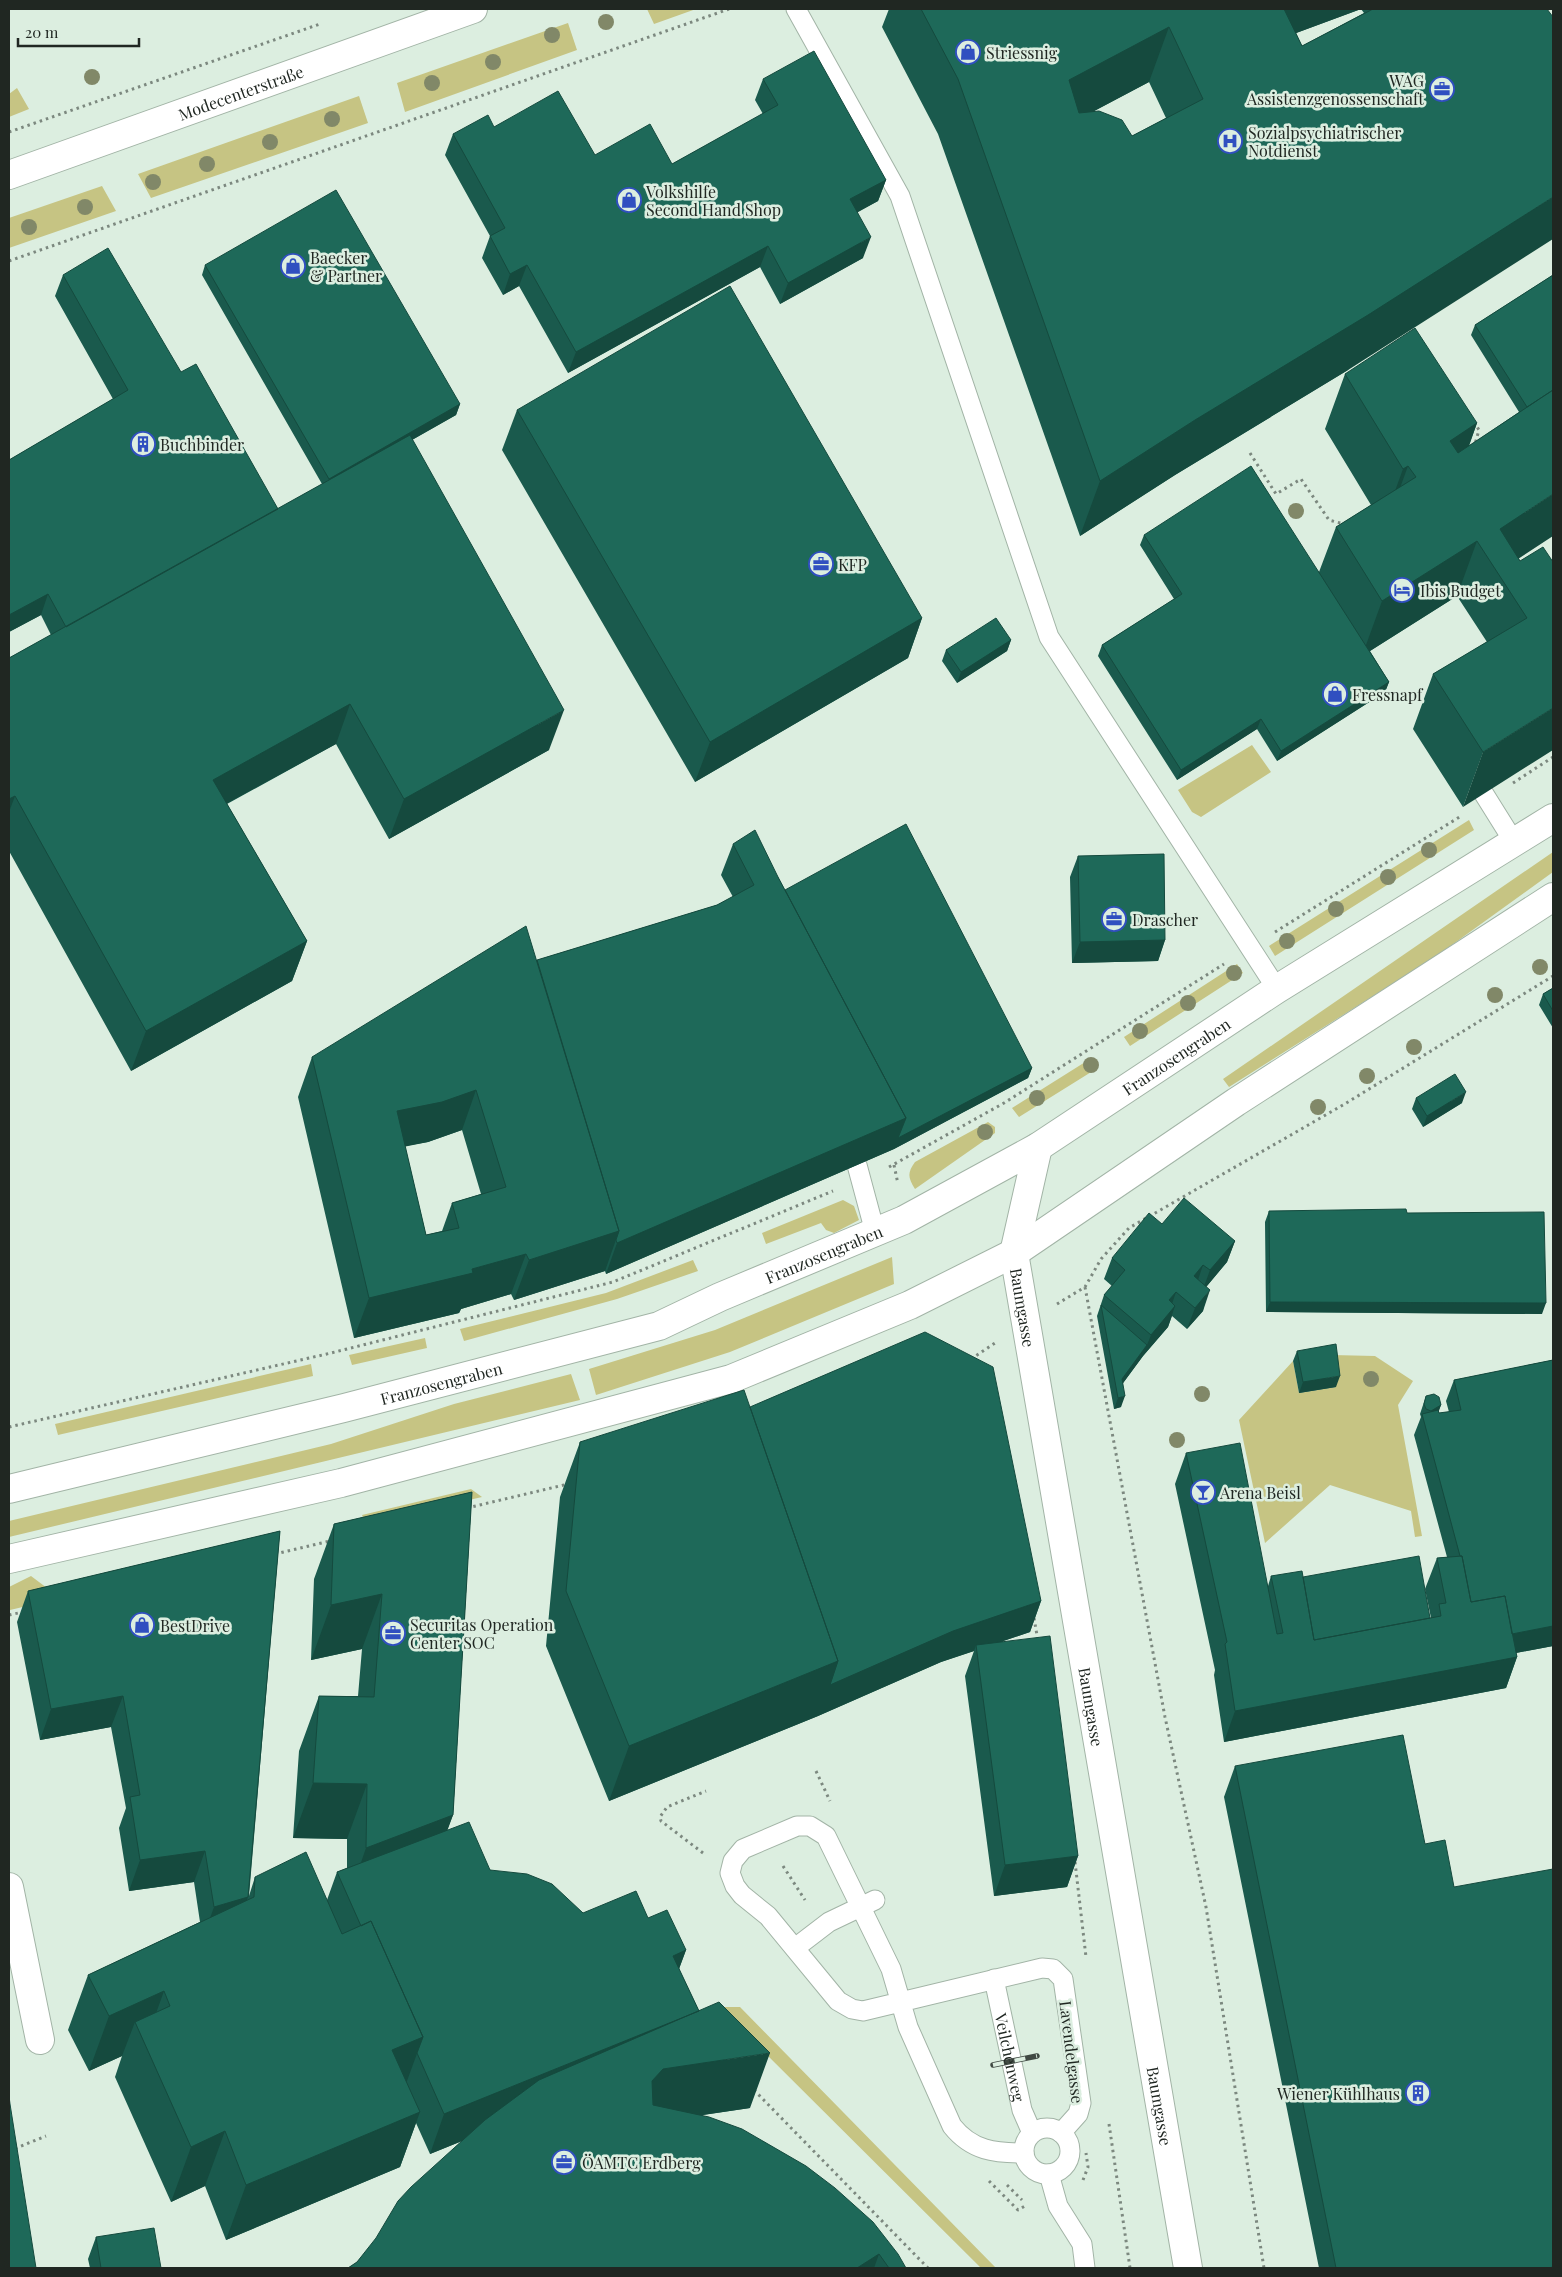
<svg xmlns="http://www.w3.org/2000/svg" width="1562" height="2277" viewBox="0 0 1562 2277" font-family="'Playfair Display',serif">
<rect width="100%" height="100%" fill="#dceee0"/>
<path fill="#c6c483" d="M647 9H696L654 24Z
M568 23 577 50 405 112 397 83Z
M17 88 29 109 9 117V94Z
M359 96 368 123 151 198 138 174Z
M102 186 116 211 9 248V218Z
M1252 745 1271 772 1201 817 1192 812 1178 790Z
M1469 820 1474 830 1275 956 1269 946Z
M1553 852V872L1438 955 1229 1087 1223 1079Z
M1237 964 1243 973 1130 1046 1124 1037Z
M1090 1059 1096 1069 1019 1117 1012 1108Z
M988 1122 995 1127V1133L915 1189C908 1178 907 1173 915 1162Z
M843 1200 854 1206 859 1220 834 1233 826 1230 821 1223 766 1244 762 1233Z
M892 1257 894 1284 730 1352 596 1395 589 1369 715 1330Z
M693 1260 698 1271 617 1299 464 1341 460 1329 606 1293Z
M425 1338 427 1348 352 1365 349 1355Z
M1332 1355 1375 1356 1413 1381 1398 1405 1422 1536 1415 1537 1411 1511 1330 1485 1265 1543 1239 1420 1293 1361 1299 1393 1336 1387Z
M311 1364 313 1376 58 1435 55 1424Z
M571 1374 580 1400 9 1537V1521L331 1444 454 1404Z
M471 1489 482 1497 366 1524 362 1515Z
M273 1548 10 1610H9V1587L31 1576 47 1588Z
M725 2007H740L996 2268H981L746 2034 671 2023Z"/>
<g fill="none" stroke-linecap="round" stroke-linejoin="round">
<defs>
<g id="lane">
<path d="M796 9 900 196 1049 637 1277 989"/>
<path d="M1484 794 1514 842"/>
<path d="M857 1165 875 1232"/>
<path d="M795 1948 829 1922 875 1900"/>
<path id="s1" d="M994 1979 1022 2110 1032 2133"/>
<circle cx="1047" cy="2151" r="23"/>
<path d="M1024 2153C995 2153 972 2151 952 2126L908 2027 891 1969 826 1836 810 1826H797L743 1849 733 1861 730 1873 735 1886 742 1895 768 1916 838 2001 852 2009 863 2011 1042 1968 1053 1969 1063 1979 1081 2103 1078 2114 1061 2133"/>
<path d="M1049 2174 1058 2206 1082 2244 1085 2268"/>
</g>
<path id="street" d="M9 1887 40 2040"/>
<g id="secondary">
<path id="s2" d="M9 175 473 9"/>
</g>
<g id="primary">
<path id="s3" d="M1038 1147 1014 1253 1188 2268"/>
<path id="s4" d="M9 1489 344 1408 659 1326 720 1297 904 1220 1038 1147 1277 989 1553 818"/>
<path d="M9 1559 341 1483 731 1379 910 1305 1014 1253 1236 1102 1553 897"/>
</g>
</defs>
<use href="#lane" stroke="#a2b4a6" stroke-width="21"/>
<use href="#street" stroke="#a2b4a6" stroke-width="30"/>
<use href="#secondary" stroke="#a2b4a6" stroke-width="30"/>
<use href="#primary" stroke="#a2b4a6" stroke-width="30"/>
<path stroke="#7c887f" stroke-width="3" stroke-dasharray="2.5 4" stroke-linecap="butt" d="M9 132 320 24
M9 261 729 9
M1474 422 1479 430 1475 444
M1250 453 1276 494 1301 479 1329 520 1344 524
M1513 783 1553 757
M1275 932 1461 816
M894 1165 898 1184
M889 1167 1004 1103 1224 964
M1085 1287 1165 1717 1206 1907 1264 2268
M1057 1304 1085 1287 1101 1259 1129 1228 1343 1105 1553 976
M971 1359 995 1343
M9 1427 331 1353 613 1282 833 1191
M467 1508 568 1484
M275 1554 330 1541
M9 1615 23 1612
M1034 1618 1038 1641
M816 1771 830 1801
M703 1853 661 1821 660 1817 667 1807 706 1791
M1075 1862 1086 1957
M783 1866 805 1900
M754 2090 928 2268
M1109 2124 1130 2268
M9 2151 46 2136
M1083 2180 1088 2167 1086 2153
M989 2181 1018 2210 1025 2206
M1007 2185 1022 2200"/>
<use href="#lane" stroke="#fff" stroke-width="19"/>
<use href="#street" stroke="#fff" stroke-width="28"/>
<use href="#secondary" stroke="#fff" stroke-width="28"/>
<use href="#primary" stroke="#fff" stroke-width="28"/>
<defs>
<path id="rail" d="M993 2065 1037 2056"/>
</defs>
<use href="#rail" stroke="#404943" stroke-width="5.5"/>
<use href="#rail" stroke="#dceee0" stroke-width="4" stroke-dasharray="11" stroke-linecap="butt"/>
</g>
<g fill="#818868">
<circle cx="606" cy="22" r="8"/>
<circle cx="552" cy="35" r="8"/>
<circle cx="493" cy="62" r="8"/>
<circle cx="92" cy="77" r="8"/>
<circle cx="432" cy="83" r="8"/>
<circle cx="332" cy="119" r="8"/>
<circle cx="270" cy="142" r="8"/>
<circle cx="207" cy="164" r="8"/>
<circle cx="153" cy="182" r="8"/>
<circle cx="85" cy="207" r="8"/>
<circle cx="29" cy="227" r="8"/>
<circle cx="1296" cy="511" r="8"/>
<circle cx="1429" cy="850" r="8"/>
<circle cx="1388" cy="877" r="8"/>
<circle cx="1336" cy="909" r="8"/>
<circle cx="1287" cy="941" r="8"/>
<circle cx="1540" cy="967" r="8"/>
<circle cx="1234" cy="973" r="8"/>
<circle cx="1495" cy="995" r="8"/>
<circle cx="1188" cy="1003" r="8"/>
<circle cx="1140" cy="1031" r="8"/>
<circle cx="1414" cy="1047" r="8"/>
<circle cx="1091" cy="1065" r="8"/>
<circle cx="1367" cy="1076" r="8"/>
<circle cx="1037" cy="1098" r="8"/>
<circle cx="1318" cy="1107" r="8"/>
<circle cx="985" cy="1132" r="8"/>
<circle cx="1371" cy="1379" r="8"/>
<circle cx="1202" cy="1394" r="8"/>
<circle cx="1177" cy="1440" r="8"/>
</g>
<path fill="#1a5a4d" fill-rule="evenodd" d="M889 9H1547L1348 370 1175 475 1080 536 938 134 882 27ZM1361 9 1364 13 1302 46 1296 33ZM1149 82 1166 118 1132 136 1094 111Z
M763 79 886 180 878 201 857 212 863 258 780 304 760 267 568 373 519 286 503 295 482 258 490 236 445 155 453 134 494 127 595 155 672 164 763 114 755 100Z
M205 265 460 404 456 415 412 440 549 750 389 839 336 744 227 804 307 941 292 981 131 1071 9 851V658L51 635 41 615 9 632V460L113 399 55 296 63 275 181 372 278 509 322 484 202 275Z
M1553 275 1519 559 1520 561 1553 562 1463 807 1413 729 1433 674 1487 642 1457 596 1370 651 1389 682 1385 692 1277 761 1257 729 1177 780 1098 656 1102 645 1174 599 1140 545 1144 535 1319 572 1336 527 1371 505 1325 429 1345 374 1477 423 1469 446 1519 412 1471 335 1475 325Z
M517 410 922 618 908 658 695 782 502 450Z
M1011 640 1007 651 957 683 942 661 946 650Z
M733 844 778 877 785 890 1032 1068 1028 1078 894 1149 606 1274 605 1271 514 1300 511 1294 461 1309 459 1313 354 1338 298 1097 312 1057 537 960 717 905 733 897 721 875ZM462 1130 481 1194 452 1203 442 1231 426 1235 405 1146 428 1142Z
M1078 856 1165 940 1158 961 1072 963 1070 877Z
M1553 988V1028L1539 1005 1543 994Z
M1416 1098 1462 1103 1423 1127 1412 1109Z
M1269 1211 1407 1213 1542 1314 1266 1312 1265 1222Z
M1162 1224 1235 1241 1227 1262 1206 1287 1203 1311 1187 1329 1172 1316 1168 1327 1143 1356 1123 1383 1121 1407 1114 1409 1097 1316 1104 1295 1112 1286 1104 1279 1112 1258Z
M1297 1351 1336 1387 1299 1393 1293 1361Z
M1553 1360V1646L1516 1653 1517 1657 1506 1688 1224 1742 1214 1675 1215 1670 1175 1484 1186 1453 1268 1586 1271 1576 1303 1577 1431 1618 1425 1589 1437 1558 1447 1557 1414 1435 1421 1417 1420 1414 1426 1396 1441 1405 1438 1412 1439 1413 1449 1412 1446 1401 1454 1380Z
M750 1407 1041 1601 1030 1632 1003 1641 1078 1856 1067 1887 994 1896 965 1676 974 1651 941 1662 818 1716 609 1801 546 1646 560 1497 580 1442Z
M472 1492 453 1815 447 1830 490 1870 583 1913 648 1918 686 1950 679 1969 699 2011 750 2108 702 2115 906 2268H348L357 2262 462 2141 430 2154 416 2123 400 2167 226 2240 205 2186 171 2202 115 2077 122 2056 89 2071 68 2030 88 1975 200 1922 194 1882 129 1891 119 1828 126 1808 111 1727 40 1740 17 1622 28 1591 280 1531 249 1896 255 1877 327 1900 337 1872 347 1868V1839L293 1838 299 1751 319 1696H358L362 1649 311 1660 314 1579 334 1524Z
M1235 1766 1425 1844 1454 1887 1553 2268H1319L1224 1797Z
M96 2237 161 2268H90L88 2259Z"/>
<path fill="#154a3e" d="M1270 9H1361L1256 48Z
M1169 27 1149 82 1049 135 1069 80Z
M886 180 878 201 842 221 850 199Z
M1553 197V239L1348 370 1175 475 1080 536 1100 481 1195 420Z
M871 237 863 258 780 304 788 283Z
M768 246 760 267 568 373 576 352Z
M527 265 519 286 503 295 510 274Z
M460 404 456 415 325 489 329 479Z
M1477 423 1457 478 1450 441Z
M1408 466 1388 521 1383 524 1403 469Z
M1553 494V536L1498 572 1500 529Z
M1477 541 1457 596 1362 656 1382 601Z
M48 594 41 615 9 632V615Z
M922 618 908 658 695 782 710 742Z
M1011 640 1007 651 957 683 961 672Z
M1389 682 1385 692 1277 761 1281 751Z
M350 704 336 744 198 819 213 780Z
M1553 708V750L1463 807 1483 752Z
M564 710 549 750 389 839 404 799Z
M1261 719 1257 729 1177 780 1181 770Z
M15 796 9 812V799Z
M1165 940 1158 961 1072 963 1080 942Z
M307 941 292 981 131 1071 146 1031Z
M1032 1068 1028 1078 894 1149 898 1138Z
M476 1090 462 1130 428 1142 383 1151 397 1111Z
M1466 1092 1462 1103 1423 1127 1427 1116Z
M906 1118 894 1149 606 1274 617 1243Z
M619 1231 605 1271 514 1300 529 1260Z
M1235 1241 1227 1262 1202 1292 1210 1270Z
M526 1254 511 1294 461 1309 459 1313 354 1338 369 1298Z
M1203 1265 1196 1286 1194 1276Z
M1210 1290 1203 1311 1187 1329 1195 1308Z
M1176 1292 1169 1313V1300Z
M1270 1302 1546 1303 1542 1314 1266 1312Z
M1175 1306 1168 1327 1143 1356 1118 1390 1122 1379 1147 1345 1151 1335Z
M1340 1376 1336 1387 1299 1393 1303 1382Z
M1125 1396 1121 1407 1114 1409 1118 1398Z
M1441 1405 1437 1416 1431 1411Z
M382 1594 362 1649 311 1660 331 1605Z
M1041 1601 1030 1632 977 1650 976 1645 974 1651 941 1662 818 1716 609 1801 629 1746 838 1661 953 1631Z
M1553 1626V1646L1500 1656 1508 1635Z
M1517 1657 1506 1688 1224 1742 1235 1711Z
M123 1696 111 1727 40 1740 51 1709Z
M313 1783 367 1784 347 1839 293 1838Z
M453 1815 433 1870 349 1897 366 1848Z
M205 1851 194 1882 129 1891 140 1860Z
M1078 1856 1067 1887 994 1896 1005 1865Z
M248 1897 237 1928 203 1938 214 1907Z
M686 1950 671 1990 673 1956Z
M164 1991 145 2044 135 2022 122 2056 89 2071 109 2016Z
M699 2011 684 2051 430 2154 444 2114Z
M423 2037 403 2092 392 2050Z
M770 2053 750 2108 643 2124 652 2081 663 2069Z
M420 2112 400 2167 226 2240 246 2185Z
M225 2131 205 2186 171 2202 191 2147Z
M879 2254 874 2268H857Z"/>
<path fill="#1e6959" stroke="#154a3e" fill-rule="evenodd" d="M921 9H1284L1302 46 1373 9H1547L1553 17V197L1368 315 1195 420 1100 481 958 79ZM1169 27 1203 99 1132 136 1122 120 1099 111 1079 113 1069 80Z
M814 51 886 180 850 199 871 237 788 283 768 246 576 352 527 265 510 274 490 236 505 228 453 134 488 115 494 127 558 91 595 155 650 124 672 164 778 105 763 79Z
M336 190 460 404 329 479 205 265Z
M108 248 181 372 196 364 278 509 66 627 48 594 9 615V460L128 390 63 275Z
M1553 275V390L1527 407 1475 325Z
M730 286 922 618 710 742 517 410Z
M1415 328 1477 423 1450 441 1458 453 1553 390V494L1500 529 1520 561 1543 547 1553 562V708L1483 752 1433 674 1527 618 1477 541 1382 601 1336 527 1416 477 1408 466 1403 469 1345 374Z
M410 435 564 710 404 799 350 704 213 780 307 941 146 1031 15 796 9 799V658Z
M1251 466 1389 682 1281 751 1261 719 1181 770 1102 645 1182 594 1144 535Z
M996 618 1011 640 961 672 946 650Z
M906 824 1032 1068 898 1138 906 1118 785 890Z
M755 830 778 877 906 1118 617 1243 616 1240 619 1231 537 960 717 905 754 885 733 844Z
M1164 854 1165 940 1080 942 1078 856Z
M526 926 619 1231 529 1260 526 1254 472 1269 473 1273 369 1298 312 1057ZM476 1090 506 1187 452 1203 459 1228 426 1235 397 1111 442 1102Z
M1553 988V1011L1543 994Z
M1455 1074 1466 1092 1427 1116 1416 1098Z
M1184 1198 1235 1241 1210 1270 1203 1265 1194 1276 1210 1290 1195 1308 1176 1292 1169 1300 1175 1306 1151 1335 1104 1295 1125 1270 1112 1258 1149 1213 1162 1224Z
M1406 1209 1407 1213 1544 1212 1546 1303 1270 1302 1269 1211Z
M1101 1305 1147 1345 1122 1379 1125 1396 1118 1398Z
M925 1332 993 1367 1041 1601 953 1631 830 1685 838 1661 750 1407Z
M1336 1344 1340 1376 1303 1382 1297 1351Z
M1553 1360V1626L1512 1634 1505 1596 1471 1602 1462 1556H1460L1422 1414 1438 1410 1439 1413 1461 1410 1454 1380Z
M744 1390 838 1661 629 1746 566 1591 580 1442Z
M1434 1394 1439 1397 1441 1405 1431 1411 1426 1409 1424 1404 1426 1396Z
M1240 1443 1277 1634 1283 1633 1271 1576 1302 1571 1314 1640 1441 1616 1439 1604 1446 1603 1437 1558 1462 1556 1471 1602 1505 1596 1517 1657 1235 1711 1225 1644 1227 1642 1186 1453Z
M472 1492 453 1815 366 1848 367 1784 313 1783 319 1696 374 1697 382 1594 331 1605 334 1524Z
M280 1531 248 1897 214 1907 205 1851 140 1860 130 1797 140 1795 123 1696 51 1709 28 1591Z
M1419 1556 1430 1618 1314 1640 1303 1577Z
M1050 1636 1078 1856 1005 1865 976 1645Z
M1403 1735 1425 1844 1445 1840 1454 1887 1553 1869V2267L1548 2268H1336L1235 1766Z
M469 1822 490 1870 527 1874 552 1884 583 1913 636 1891 648 1918 667 1910 686 1950 673 1956 699 2011 444 2114 417 2053 423 2037 371 1921 361 1926 337 1872Z
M306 1852 342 1934 371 1921 423 2037 392 2050 420 2112 246 2185 225 2131 191 2147 135 2022 170 2006 164 1991 109 2016 88 1975 254 1897 255 1877Z
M719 2002 770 2053 663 2069 652 2081 653 2105 709 2117 742 2129 806 2166 835 2188 873 2222 898 2254 906 2268H889L879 2254 857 2268H348L357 2262 376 2238 398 2201 411 2187 485 2120 539 2080Z
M9 2096 10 2104 36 2268H9Z
M154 2228 161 2268H101L96 2237Z"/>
<defs>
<symbol id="shop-ring" viewBox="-11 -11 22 22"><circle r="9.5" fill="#dceee0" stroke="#304fc0" stroke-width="1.5"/><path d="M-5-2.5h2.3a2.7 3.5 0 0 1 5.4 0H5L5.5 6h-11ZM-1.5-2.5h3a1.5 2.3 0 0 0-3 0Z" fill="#304fc0"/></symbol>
<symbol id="office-ring" viewBox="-11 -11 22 22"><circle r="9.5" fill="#dceee0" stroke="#304fc0" stroke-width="1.5"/><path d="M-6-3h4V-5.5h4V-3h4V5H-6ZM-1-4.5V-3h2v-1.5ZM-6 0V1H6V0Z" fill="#304fc0"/></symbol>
<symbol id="hospital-ring" viewBox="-11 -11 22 22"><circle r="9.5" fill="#dceee0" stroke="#304fc0" stroke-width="1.5"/><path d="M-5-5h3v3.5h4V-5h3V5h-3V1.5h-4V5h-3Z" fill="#304fc0"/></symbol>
<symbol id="building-ring" viewBox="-11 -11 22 22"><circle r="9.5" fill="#dceee0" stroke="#304fc0" stroke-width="1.5"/><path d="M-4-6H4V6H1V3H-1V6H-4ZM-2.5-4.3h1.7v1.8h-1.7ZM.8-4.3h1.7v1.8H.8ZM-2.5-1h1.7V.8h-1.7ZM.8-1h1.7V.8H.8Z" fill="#304fc0"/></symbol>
<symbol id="hotel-ring" viewBox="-11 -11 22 22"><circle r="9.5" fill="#dceee0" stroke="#304fc0" stroke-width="1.5"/><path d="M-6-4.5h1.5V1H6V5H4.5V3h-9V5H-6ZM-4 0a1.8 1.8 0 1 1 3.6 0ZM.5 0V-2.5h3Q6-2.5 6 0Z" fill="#304fc0"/></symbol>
<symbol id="bar-ring" viewBox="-11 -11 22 22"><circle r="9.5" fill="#dceee0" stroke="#304fc0" stroke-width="1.5"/><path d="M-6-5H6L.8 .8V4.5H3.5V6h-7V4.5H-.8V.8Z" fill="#304fc0"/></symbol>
</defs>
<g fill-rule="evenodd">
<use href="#shop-ring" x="954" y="38" width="28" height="28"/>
<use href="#office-ring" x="1428" y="75" width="28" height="28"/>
<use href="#hospital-ring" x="1216" y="127" width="28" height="28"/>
<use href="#shop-ring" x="615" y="186" width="28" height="28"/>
<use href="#shop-ring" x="279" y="252" width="28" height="28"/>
<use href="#building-ring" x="129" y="430" width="28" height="28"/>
<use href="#office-ring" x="807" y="550" width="28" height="28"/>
<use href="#hotel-ring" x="1388" y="576" width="28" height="28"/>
<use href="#shop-ring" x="1321" y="680" width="28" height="28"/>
<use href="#office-ring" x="1100" y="905" width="28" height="28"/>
<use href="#bar-ring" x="1189" y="1478" width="28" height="28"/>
<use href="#shop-ring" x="128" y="1611" width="28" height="28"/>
<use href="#office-ring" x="379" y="1619" width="28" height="28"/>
<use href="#building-ring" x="1404" y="2079" width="28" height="28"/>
<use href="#office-ring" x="550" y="2148" width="28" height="28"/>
</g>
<g text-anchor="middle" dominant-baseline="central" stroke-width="5" stroke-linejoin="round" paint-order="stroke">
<g font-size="16" fill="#202722" stroke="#dceee0" text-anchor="start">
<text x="986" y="52">Striessnig</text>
<text x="1424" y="80" text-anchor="end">WAG<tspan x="1424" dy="18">Assistenzgenossenschaft</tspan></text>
<text x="1248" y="132">Sozialpsychiatrischer<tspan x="1248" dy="18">Notdienst</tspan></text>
<text x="646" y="191">Volkshilfe<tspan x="646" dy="18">Second Hand Shop</tspan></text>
<text x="310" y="257">Baecker<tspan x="310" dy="18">&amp; Partner</tspan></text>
<text x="160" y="444">Buchbinder</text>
<text x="838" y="564">KFP</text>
<text x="1420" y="590">Ibis Budget</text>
<text x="1352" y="694">Fressnapf</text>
<text x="1132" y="919">Drascher</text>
<text x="1220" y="1492">Arena Beisl</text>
<text x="410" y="1624">Securitas Operation<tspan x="410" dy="18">Center SOC</tspan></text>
<text x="160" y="1625">BestDrive</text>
<text x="1400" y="2093" text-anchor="end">Wiener Kühlhaus</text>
<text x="582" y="2162">ÖAMTC Erdberg</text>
</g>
<g font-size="16" fill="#202722" stroke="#dceee0">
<text stroke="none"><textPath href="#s2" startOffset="246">Modecenterstraße</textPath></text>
<text stroke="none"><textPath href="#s4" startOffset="1255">Franzosengraben</textPath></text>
<text stroke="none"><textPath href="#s4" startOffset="850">Franzosengraben</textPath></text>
<text stroke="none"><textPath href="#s3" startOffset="164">Baumgasse</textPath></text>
<text stroke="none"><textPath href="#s4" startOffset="445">Franzosengraben</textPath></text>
<text stroke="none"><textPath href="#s3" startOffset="569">Baumgasse</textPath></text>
<text transform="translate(1072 2052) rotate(83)">Lavendelgasse</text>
<text stroke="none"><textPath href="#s1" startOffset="80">Veilchenweg</textPath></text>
<text stroke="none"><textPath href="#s3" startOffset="974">Baumgasse</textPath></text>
</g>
</g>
<rect width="1562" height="2277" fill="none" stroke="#202722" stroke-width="20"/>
<path d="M18 38v8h121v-8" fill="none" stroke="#202722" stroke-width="2.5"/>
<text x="25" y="38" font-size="15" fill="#202722" stroke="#dceee0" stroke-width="4" paint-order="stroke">20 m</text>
</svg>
